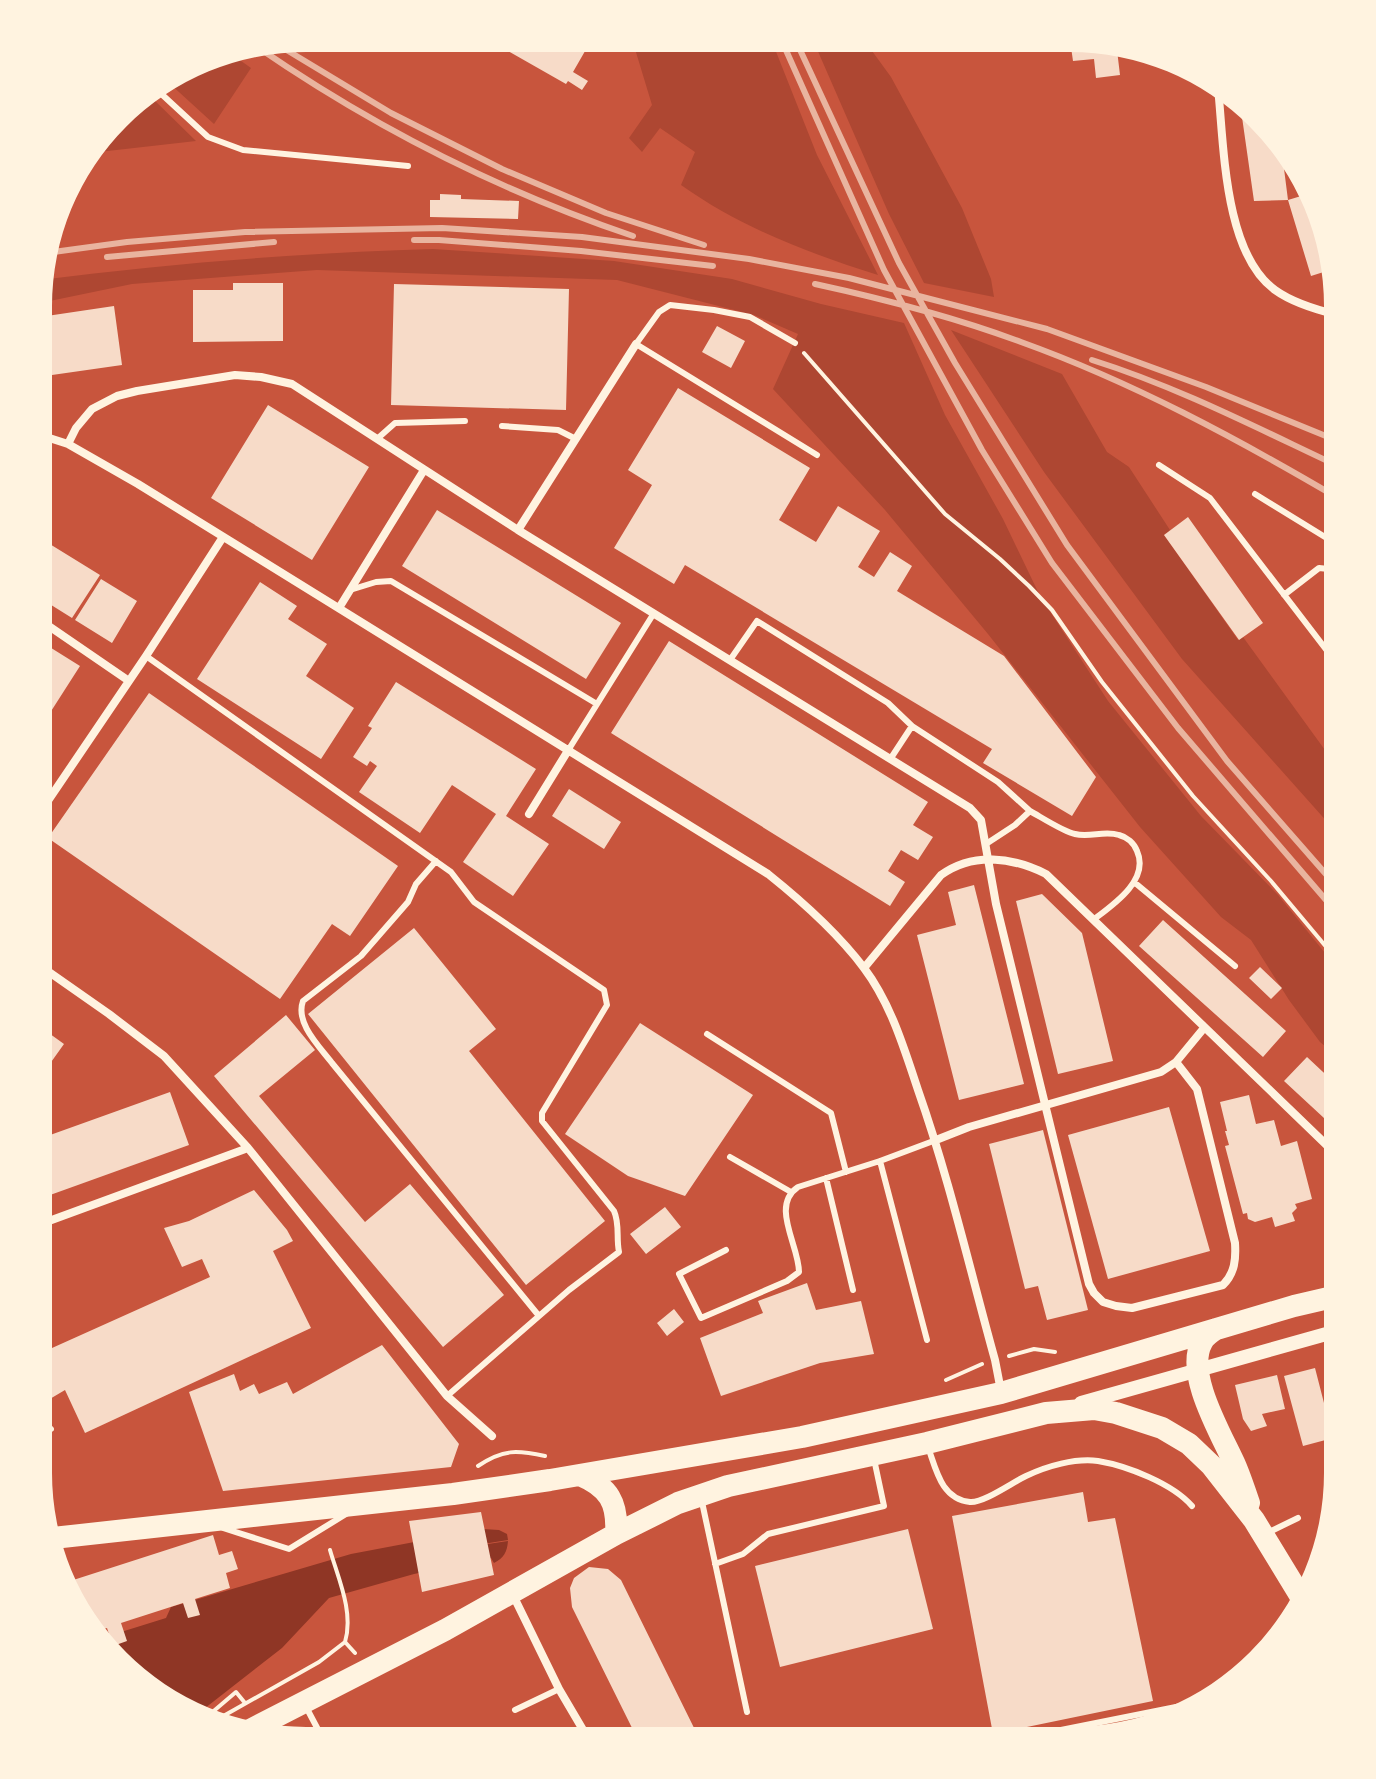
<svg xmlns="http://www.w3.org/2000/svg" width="1376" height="1779" viewBox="0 0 1376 1779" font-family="'Nunito Sans',sans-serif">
<rect width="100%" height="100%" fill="#c8553d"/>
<path fill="#ae4732" d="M632 39H771L817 155 878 275C808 253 740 227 681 185L695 152 660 128 642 152 629 138 652 105Z
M813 40H864L891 77 962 208 991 279 994 297 924 283 889 214Z
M227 51 251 68 214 124 168 82 220 52Z
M148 94 196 141 90 153 130 104Z
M433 249 614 261 732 279 821 304 904 323 945 415 1003 519 1040 596 1108 701 1201 816 1278 895 1338 969V1057L1320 1042 1289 1000 1251 940 1221 917 1140 827 988 634 885 510 773 389 798 334 754 315 617 280 317 270 132 284 40 303V280C171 263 302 253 433 249Z
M951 330 1062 374 1107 452 1129 467 1170 530 1164 535 1238 640 1243 637 1338 768V834L1182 659 1044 472Z"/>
<path fill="#8f3625" d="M483 1529 499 1530 507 1534 508 1540 414 1555 508 1541C507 1552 504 1558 494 1563L491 1558 414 1574 329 1598 282 1648 200 1712 157 1696 105 1637 166 1618 171 1607 351 1554Z"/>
<path fill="#f7dbc8" d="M487 39H592L573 72 588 81 582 90 568 81 566 84Z
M1070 40H1105L1126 49 1117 50 1120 75 1096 78 1094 59 1073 61Z
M1240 103 1282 153 1288 200 1254 201Z
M1311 193 1330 270 1311 276 1288 200Z
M440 194 461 195V199L519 201 518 219 430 217V200H440Z
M233 283H283V341L193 342V290H233Z
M394 284 569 289 566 410 391 405Z
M114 306 122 365 45 376 40 341V317Z
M717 326 745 341 731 368 702 352Z
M678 388 810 468 779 520 816 542 838 506 880 531 858 567 874 577 890 552 912 566 897 591 1004 656 1096 777 1072 816 983 763 992 749 685 565 674 584 614 548 652 485 628 470Z
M268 405 369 467 312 560 211 498Z
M437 510 621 623 586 679 402 566Z
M1188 517 1263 623 1239 640 1164 535Z
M40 538 100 575 72 618 40 598Z
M101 579 137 601 112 643 75 620Z
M260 582 297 606 288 619 327 644 306 676 354 708 321 759 197 679Z
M40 641 80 666 39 730Z
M669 641 928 802 913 825 933 837 918 860 901 850 888 871 905 882 890 906 611 733Z
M396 682 536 769 506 816 549 844 513 896 463 862 496 814 452 785 420 833 359 792 377 766 370 761 367 766 353 757 372 728 368 726Z
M149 693 398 866 350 936 332 924 280 999 48 838Z
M569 789 621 822 604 849 552 816Z
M974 885 1024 1084 959 1100 917 935 956 925 948 892Z
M1042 894 1082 933 1113 1061 1058 1074 1016 901Z
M1163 920 1286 1031 1263 1057 1139 946Z
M414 928 496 1029 469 1051 605 1221 526 1285 308 1014Z
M1260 967 1282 988 1271 999 1249 978Z
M286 1015 315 1050 259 1096 365 1222 410 1184 504 1295 443 1347 214 1076Z
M640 1023 753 1095 685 1196 628 1176 565 1134Z
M39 1026 64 1044 39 1079Z
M1307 1057 1338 1086V1131L1284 1081Z
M170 1092 189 1145 39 1199V1139Z
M1249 1095 1256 1124 1274 1120 1281 1146 1297 1141 1312 1199 1295 1204 1297 1208 1292 1213 1295 1221 1275 1227 1272 1217 1255 1222 1248 1219 1247 1213 1243 1214 1225 1146 1229 1145 1225 1131H1227L1220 1102Z
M1169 1107 1210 1251 1108 1279 1068 1135Z
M1043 1130 1088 1310 1047 1320 1038 1286 1025 1289 989 1144Z
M254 1190 287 1230 293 1241 273 1251 311 1328 85 1433 65 1390 38 1406V1353L51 1346 52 1348 210 1277 202 1259 182 1267 164 1228 189 1221Z
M665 1207 681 1227 646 1254 630 1234Z
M807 1283 816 1310 861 1301 874 1354 820 1363 721 1396 700 1338 763 1313 758 1301Z
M674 1309 684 1322 667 1336 657 1323Z
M382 1345 459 1444 451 1467 223 1491 189 1392 234 1374 240 1391 254 1384 259 1394 287 1382 293 1394Z
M1315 1368 1333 1438 1303 1446 1284 1376Z
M1277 1375 1285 1409 1262 1414 1267 1426 1251 1431 1243 1419 1235 1385Z
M1083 1492 1088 1522 1115 1518 1153 1701 993 1734 952 1516Z
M481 1512 494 1575 422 1592 409 1521Z
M908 1529 933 1629 780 1667 755 1566Z
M213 1535 219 1555 232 1551 238 1569 226 1573 230 1588 195 1599 200 1615 188 1618 183 1603 121 1623 127 1641 113 1646 107 1628 100 1630 66 1592 64 1583Z
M589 1567 608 1569 621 1580 700 1740H638L572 1607 570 1588 574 1578Z"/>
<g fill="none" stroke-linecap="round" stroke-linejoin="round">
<path stroke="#fff3e0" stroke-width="4" d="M804 353 945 514 1000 559 1029 586 1052 610 1102 682 1193 796 1271 881 1338 961
M1009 1356 1034 1349 1055 1352
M946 1380 982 1364
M478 1466C503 1449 517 1450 545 1456
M330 1550C338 1578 354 1612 345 1642
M209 1715 236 1692 245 1703
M218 1719 319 1662 345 1642 355 1653"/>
<path stroke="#fff3e0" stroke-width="6" d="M156 89 208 137 243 150 408 166
M795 343 750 317 714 310 670 305 659 312 636 344 817 455
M502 426 558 430 576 439
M377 439 395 423 465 421
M1159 465 1210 498 1338 665
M1255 494 1338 545
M350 590 376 582 391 581 597 704
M1284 595 1319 568 1338 570
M146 656 451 872 474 902 604 990 607 1005 542 1113V1121L614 1211C620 1224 616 1238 619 1252L569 1290 447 1396
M730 660 757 621 888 703 912 726
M569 749 654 613
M891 758 912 726 998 782 1030 811 1015 825 986 844
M1030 811C1041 817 1064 832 1075 834 1090 838 1104 830 1119 835 1127 837 1134 843 1137 851 1150 880 1113 905 1093 920
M436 861 416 884 408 902 361 956 303 1001C295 1023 319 1046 332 1063L539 1316
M1134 882 1235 966
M707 1034 831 1113 846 1172
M730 1157 791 1192
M880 1161 927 1340
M826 1178 853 1290
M726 1250 679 1274 701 1318 787 1281 799 1272C799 1245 770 1206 798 1187L880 1161 936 1140
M38 1434 51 1429
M928 1447C936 1469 941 1499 970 1502 984 1503 1013 1482 1026 1476 1047 1466 1075 1458 1098 1461 1128 1466 1173 1484 1192 1506
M702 1502 747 1712
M223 1528 289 1549 346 1514
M1267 1533 1298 1518
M715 1564 743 1554 768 1534 884 1506 874 1459
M305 1705 323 1739
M515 1710 559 1689
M1030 1741 1041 1734 1191 1704 1197 1706"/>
<path stroke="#fff3e0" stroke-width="8" d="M1218 87C1224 146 1224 253 1275 290 1293 303 1317 310 1338 315
M40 435 68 444 76 428 92 409 117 396 137 391 235 375 261 377 292 384 518 530 970 808 981 820 996 904 1089 1284 1094 1293 1103 1302 1116 1306 1132 1308 1223 1285C1235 1273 1236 1259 1235 1243L1197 1089 1176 1062
M68 444 138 484 768 874C803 902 837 932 864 968 891 1004 904 1048 918 1090 949 1178 970 1270 995 1360L1001 1391
M518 530 636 344
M339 608 424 470
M40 620 129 681
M39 814 146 656 223 537
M529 814 569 749
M39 965 109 1014 164 1056 248 1148 447 1396 492 1436
M864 968 941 875C973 852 1012 857 1046 874L1338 1156
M936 1140 969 1127 1161 1072 1176 1062 1204 1028
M38 1225 248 1148
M512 1593 559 1689 589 1740"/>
<path stroke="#fff3e0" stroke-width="14" d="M1081 1403 1337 1331"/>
<path stroke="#fff3e0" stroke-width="22" d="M1216 1329C1210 1333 1205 1336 1202 1342 1184 1374 1223 1437 1236 1467 1241 1479 1245 1491 1249 1503
M580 1475C609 1487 618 1503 616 1534
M53 1538 453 1494 550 1480 802 1437 1001 1393 1294 1306 1337 1296
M250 1730 445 1630 616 1534 678 1503 728 1486 927 1443 1046 1413 1094 1409 1116 1413 1162 1428 1189 1444 1211 1465 1254 1520 1301 1597"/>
<path stroke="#e9b49f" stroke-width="6" d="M781 39 884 270 982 450 1052 563 1178 728 1338 914
M795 39 899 263 955 363 1067 545 1227 761 1338 888
M275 43 391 113 502 169 606 213 704 245
M256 46C372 126 500 191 633 236
M414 240H439L581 251 713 266
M46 253 127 242 245 232 442 228 582 237 749 259 849 278 1047 329 1206 387 1338 441
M107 257 274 242
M815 284C884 299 954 317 1021 342 1132 382 1236 438 1338 498
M1092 360C1178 387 1257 428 1338 466"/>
</g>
<path d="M0 0H1376V1779H0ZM306 52H1070A254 254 0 0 1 1324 306V1473A254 254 0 0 1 1070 1727H306A254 254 0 0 1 52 1473V306A254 254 0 0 1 306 52Z" fill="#fff3e0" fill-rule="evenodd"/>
</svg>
